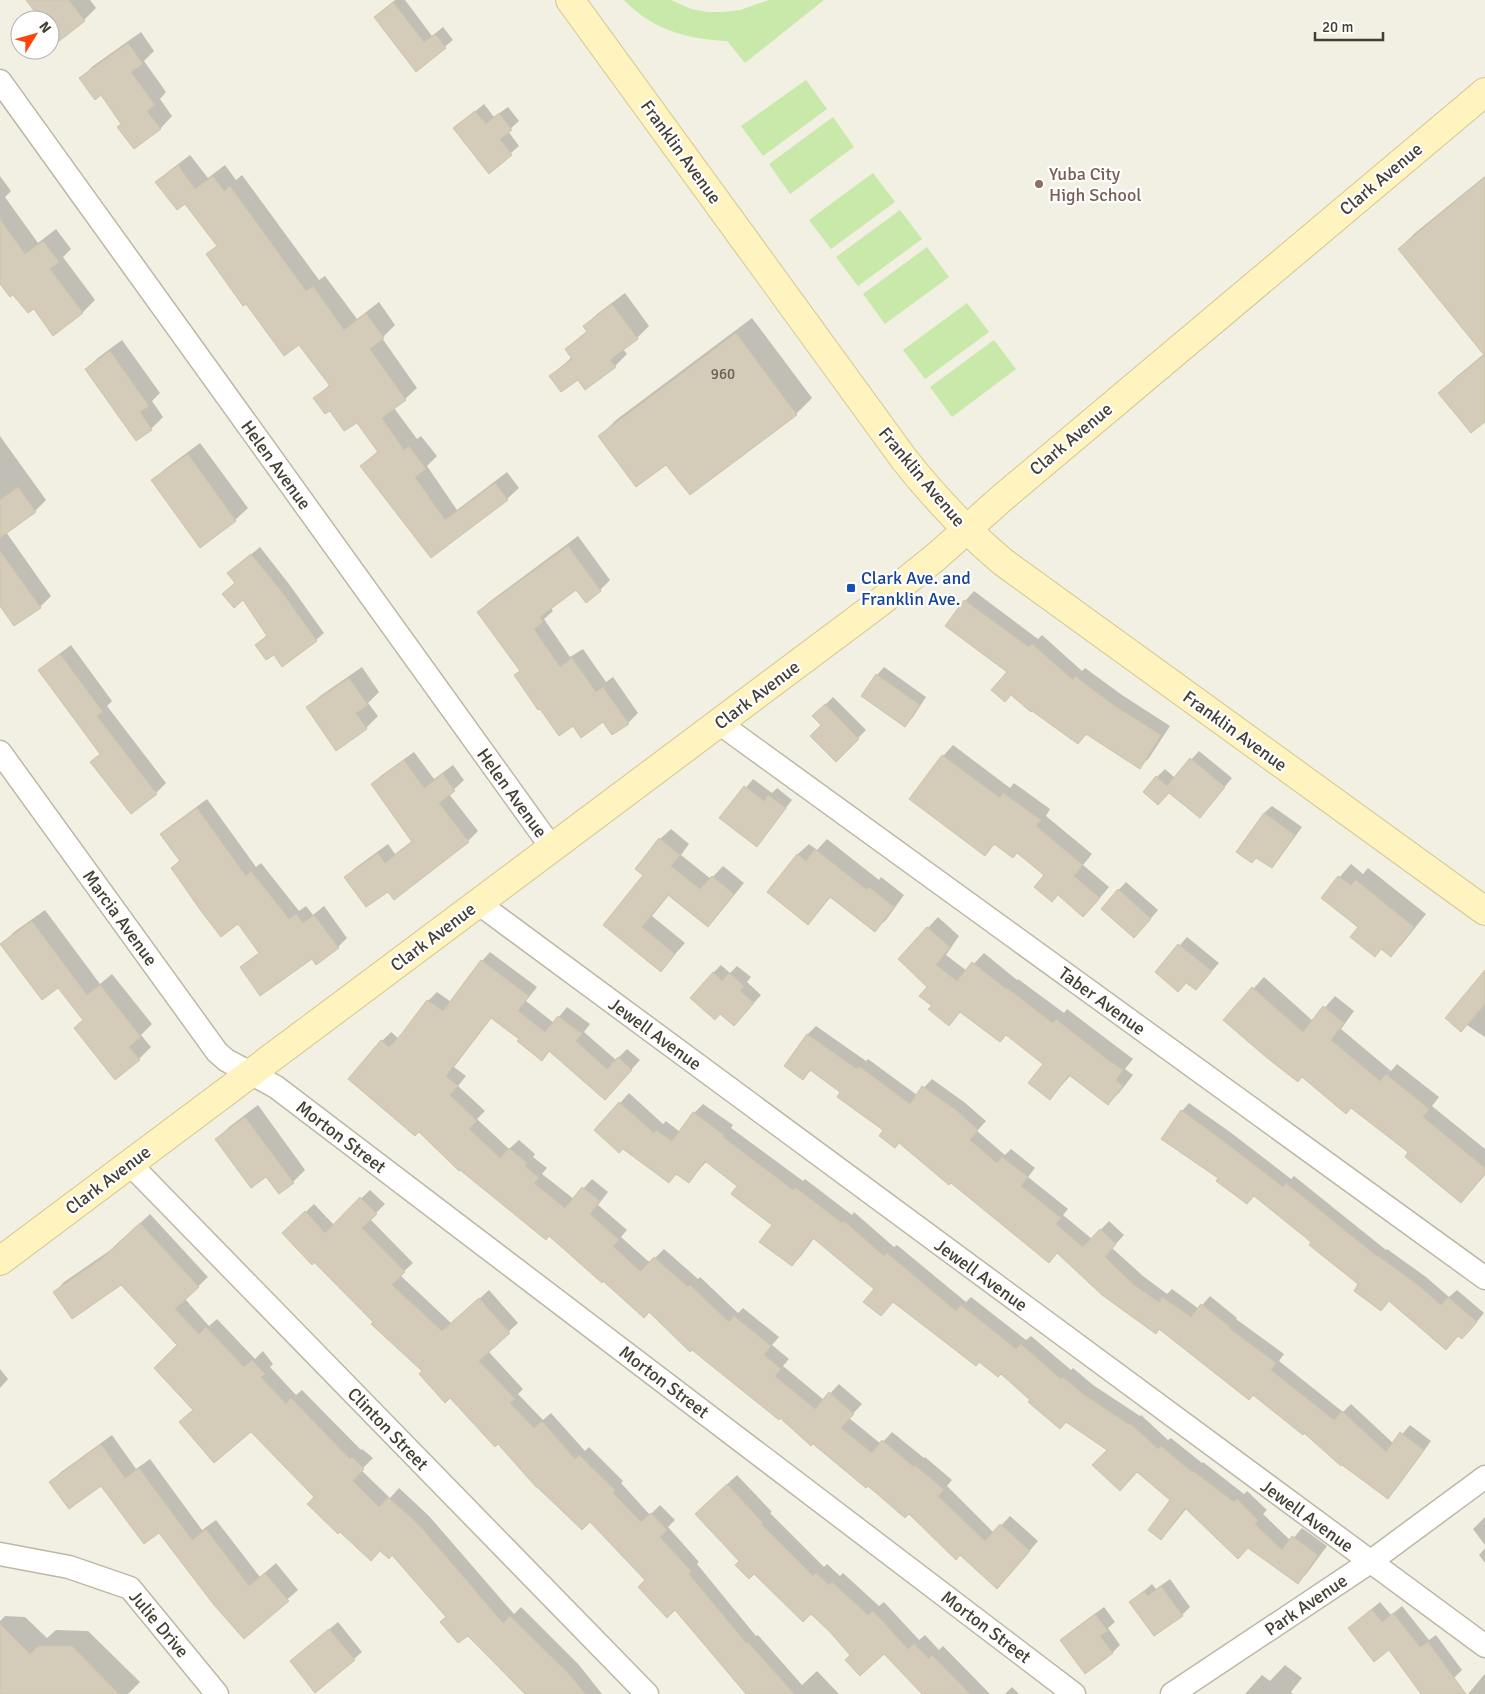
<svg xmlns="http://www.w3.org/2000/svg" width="1485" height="1694" viewBox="0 0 1485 1694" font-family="Signika,sans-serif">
<rect width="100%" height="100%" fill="#f2efe3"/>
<path fill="#c8e9a9" d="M624 0H671L691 9 707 12H724L740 10 769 0H824L745 63 727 41C687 39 653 30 624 0Z
M806 80 827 109 763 156 741 126Z
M833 117 854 147 790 194 769 164Z
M873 173 895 202 831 249 809 220Z
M900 210 922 239 858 286 836 257Z
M927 247 949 277 885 324 863 294Z
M967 303 989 332 925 379 903 350Z
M994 340 1016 369 952 417 930 387Z"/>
<path fill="#0003" d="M28 0H90L96 8 84 20 50 30V20H43Z
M395 0H405L432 36 443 27 453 40 416 70 376 17Z
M141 32 154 51 144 61 166 92 160 99 172 116 160 129 123 123 101 93 81 78 93 66Z
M484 104 494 117 508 107 519 121 508 131 519 146 489 172 455 128Z
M190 155 208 178 225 165 236 180 242 175 319 280 325 276 357 319 379 302 395 325 382 338 417 388 405 399 394 408 417 439 421 436 437 456 427 466 457 510 507 472 519 488 507 499 431 556 361 466 378 451 357 421 330 409 315 399 330 384 299 343 208 254 218 245 186 202 157 182 169 171Z
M0 176 11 191 5 197 38 243 56 229 71 249 63 257 95 300 83 312 53 334 34 307 0 282Z
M1485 176V420L1440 393 1456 377 1485 353 1399 249 1415 233Z
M625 293 649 326 637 338 623 349 627 354 615 366 578 378 551 376 572 357 566 349 588 330 585 326 597 314Z
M752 318 812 398 796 414 667 463 600 436 616 420Z
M122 340 160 393 152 401 163 417 151 429 136 439 86 369 99 357Z
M0 436 46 500 35 511 6 532 51 596 40 607 0 604Z
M200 443 248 508 235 520 200 546 153 481 165 469Z
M578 536 610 580 600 590 576 588 550 607 553 611 544 619 570 657 583 649 606 682 613 677 638 713 628 723 604 720 573 724 516 675 521 670 478 612 489 602Z
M260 547 289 584 324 633 316 640 274 653 256 645 268 634 236 582 229 573Z
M974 591 1038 639 1042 635 1082 671 1085 668 1122 695 1170 726 1149 758 1140 767 1087 734 1078 743 1009 671 947 625 965 601Z
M71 645 112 701 107 706 166 783 156 793 131 812 101 753 40 671 50 661Z
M362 667 379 692 368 703 378 716 366 728 307 708 320 696Z
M884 667 926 697 913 717 905 725 877 675Z
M833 697 866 730 836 760 822 725 814 716Z
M953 745 1010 788 1014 783 1050 809 1046 816 1092 854 1083 865 1109 887 1094 905 1046 875 1018 852 995 844 985 854 911 799 943 756Z
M1199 751 1232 778 1207 808 1170 792 1157 777 1165 769 1175 778Z
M414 752 434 779 453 765 464 780 449 794 478 831 468 841 394 898 389 890 346 877 355 868 388 844 395 854 412 841 372 784 382 775Z
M753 779 772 793 777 788 792 800 764 837 757 845 721 818Z
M207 799 256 867 261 863 299 911 306 906 313 915 324 906 347 938 338 947 312 957 241 968 260 952 239 922 172 868 180 860 162 834 172 825Z
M1272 806 1302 827 1279 859 1272 867 1257 857 1252 862 1264 813Z
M671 829 689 844 681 855 711 879 723 866 744 883 718 915 707 925 669 895 652 916 685 943 661 970 604 925 644 875 660 839Z
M827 839 879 880 881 877 904 895 886 920 875 930 831 897 808 923 769 892 798 854 809 844 817 850Z
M1351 864 1363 874 1368 868 1426 914 1403 943 1391 955 1322 897Z
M1126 882 1158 910 1142 929 1102 908Z
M45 910 100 984 112 974 152 1024 141 1035 151 1047 139 1059 84 1019 58 987 2 944 14 932Z
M938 917 959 936 946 955 967 971 984 953 1017 980 1018 979 1064 1013 1067 1009 1133 1059 1125 1069 1133 1075 1119 1093 1108 1103 1071 1075 1050 1098 1045 1064 1007 1034 1000 1041 961 1011 948 1024 933 1006 929 987 899 959Z
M1187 937 1219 963 1196 989 1187 982 1157 972Z
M490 952 537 987 526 1001 554 1023 567 1007 590 1024 584 1032 616 1060 627 1049 640 1060 614 1089 550 1051 542 1059 521 1038 492 1017 454 1067 466 1076 458 1086 485 1111 477 1119 509 1149 519 1140 535 1154 533 1157 547 1168 542 1174 574 1199 592 1179 608 1192 598 1205 627 1230 621 1237 648 1261 651 1262 664 1249 698 1279 700 1277 738 1313 743 1308 779 1337 772 1345 789 1359 783 1366 824 1400 839 1384 862 1404 849 1418 881 1444 892 1432 924 1458 925 1457 952 1480 947 1486 994 1533 1010 1516 1038 1541 1006 1578 960 1554 909 1512 868 1484 649 1311 382 1041 391 1032 399 1039 428 1001 437 992 451 1002 482 961Z
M721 965 730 973 737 966 751 977 747 982 761 995 742 1016 720 1012 713 973Z
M1485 972V1037L1467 1025 1461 1031Z
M1264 977 1313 1021 1335 996 1354 1011 1341 1029 1391 1071 1397 1064 1439 1097 1432 1106 1485 1149V1175L1461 1202 1410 1152 1352 1107 1303 1076 1225 1020Z
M816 1026 866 1061 868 1059 917 1095 932 1079 964 1102 986 1121 977 1131 1005 1155 1011 1149 1035 1168 1028 1177 1068 1209 1063 1215 1092 1239 1109 1221 1124 1235 1112 1248 1143 1276 1167 1294 1172 1289 1199 1309 1210 1296 1237 1318 1236 1319 1284 1354 1279 1361 1343 1412 1351 1404 1394 1444 1410 1425 1431 1441 1396 1489 1388 1497 1254 1394 1160 1328 1058 1252 885 1130 842 1092 811 1070 803 1078 786 1066 808 1034Z
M629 1093 663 1124 666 1121 680 1132 694 1113 703 1104 733 1125 731 1128 803 1181 805 1179 852 1215 854 1212 894 1247 897 1245 966 1302 971 1297 1026 1340 1031 1336 1071 1370 1073 1368 1093 1385 1140 1416 1141 1415 1168 1440 1171 1438 1202 1463 1203 1462 1244 1494 1247 1491 1267 1510 1263 1514 1291 1541 1302 1528 1327 1546 1307 1573 1298 1583 1248 1547 1187 1508 1170 1529 1161 1539 1172 1500 1138 1471 1109 1450 1032 1399 1001 1372 980 1361 875 1289 815 1237 801 1256 792 1265 774 1225 738 1185 707 1161 689 1181 677 1173 669 1181 596 1130Z
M1189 1103 1230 1132 1291 1179 1294 1176 1386 1250 1387 1249 1426 1277 1449 1297 1457 1290 1484 1313 1470 1330 1390 1300 1381 1309 1360 1284 1313 1242 1255 1195 1220 1178 1182 1111Z
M258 1105 305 1170 293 1182 266 1175 217 1139 229 1127Z
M370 1190 385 1204 370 1219 413 1263 400 1275 452 1324 489 1290 518 1323 488 1351 523 1389 518 1394 543 1420 551 1413 585 1451 589 1447 623 1481 621 1483 650 1515 660 1505 675 1520 668 1527 699 1562 697 1564 756 1636 758 1635 802 1685 817 1671 839 1694H749L675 1608 590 1520 498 1442 424 1371 284 1233 314 1204 334 1225Z
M150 1214 208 1277 185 1299 209 1326 217 1319 255 1359 263 1351 273 1364 270 1367 296 1395 302 1390 361 1450 362 1449 373 1458 361 1470 390 1498 399 1488 429 1516 514 1614 521 1607 579 1665 602 1694H527L468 1634 447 1616 392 1554 316 1497 251 1430 181 1422 194 1409 179 1345 121 1283 55 1292 64 1282 112 1249Z
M0 1369 8 1379 0 1388Z
M112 1435 136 1469 150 1459 202 1530 216 1520 260 1577 276 1563 298 1590 244 1637 159 1531 102 1484 51 1482 61 1472Z
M737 1475 772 1512 770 1513 824 1567 827 1564 840 1576 843 1573 879 1606 884 1602 919 1640 925 1635 939 1650 943 1646 990 1694H924L884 1653 852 1654 811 1613 741 1561 706 1504Z
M1485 1517V1545L1473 1529Z
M1485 1548V1563L1479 1555Z
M1170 1579 1190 1607 1182 1615 1131 1602 1152 1584 1156 1589Z
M1380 1602 1391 1615 1402 1606 1429 1640 1436 1635 1462 1670 1454 1678 1432 1694H1422L1389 1648 1349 1628Z
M1104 1607 1115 1622 1108 1628 1120 1645 1112 1653 1061 1640 1069 1633Z
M5 1616 25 1617 47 1638 56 1630 88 1631 140 1682 128 1694H0V1621Z
M338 1622 362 1652 354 1659 291 1661Z
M1285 1665 1302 1678 1291 1692 1293 1694H1245L1262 1675 1270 1681Z
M1485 1674V1694H1468L1483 1676Z
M1012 1687 1019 1694H1005Z"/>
<path fill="#d4cbb8" stroke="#cfc4ab" d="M26 0H69L85 21 58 42 50 32V20H41Z
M393 2 424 42 435 34 446 48 416 72 374 17Z
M128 43 143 64 131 72 155 105 147 111 161 129 134 149 117 127 121 124 101 95 95 100 79 78Z
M475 111 486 124 499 113 512 130 500 139 512 155 489 174 453 128Z
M178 165 195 189 213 176 224 191 230 186 306 291 313 286 344 330 366 313 384 338 370 349 406 400 382 418 404 450 409 446 426 469 415 477 445 520 495 483 508 500 431 558 360 466 378 452 357 423 344 431 330 411 325 414 313 398 330 386 299 345 284 356 246 304 243 306 206 254 217 246 185 204 177 210 155 182Z
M1485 177V422L1471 433 1438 393 1484 355 1398 249Z
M0 219 25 254 43 241 59 262 50 269 83 313 53 336 34 309 28 313 13 295 10 297 0 284Z
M612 304 638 339 610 360 616 367 585 390 578 380 561 392 549 376 572 359 565 349 587 332 583 326Z
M736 333 797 415 690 495 666 465 636 487 598 436Z
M110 351 149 406 140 412 152 430 136 441 85 369Z
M188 454 236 521 200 548 151 480Z
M18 487 36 512 0 538V500Z
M568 546 601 591 586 603 576 590 540 617 543 622 534 629 560 667 572 658 596 692 603 687 629 724 612 735 603 722 581 738 573 726 559 736 540 709 538 710 514 675 520 671 477 612Z
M0 551 41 608 14 626 0 606Z
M251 554 282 592 317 641 282 667 274 655 266 660 255 645 267 636 243 600 234 608 222 594 235 583 227 573Z
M964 600 1029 647 1032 644 1073 680 1075 676 1112 704 1161 735 1140 769 1086 734 1078 744 1032 711 1031 712 1011 695 1005 702 991 690 1007 672 945 626Z
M60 654 103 712 97 716 157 794 131 814 90 762 100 754 38 670Z
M876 674 920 705 905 727 861 696Z
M349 678 368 705 356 713 367 729 336 751 306 707Z
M825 704 859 739 836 762 810 736 821 725 812 716Z
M942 755 1000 798 1003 793 1041 820 1036 826 1083 865 1074 876 1100 898 1083 917 1058 895 1052 902 1034 887 1044 875 1017 853 1013 858 994 844 985 856 909 799Z
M1190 758 1225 787 1200 818 1169 793 1158 805 1143 792 1156 776 1167 786Z
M404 760 424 788 443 774 455 791 439 803 469 842 394 900 388 892 366 907 344 877 378 853 385 863 412 842 371 784Z
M744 786 764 801 768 795 786 808 757 847 719 818Z
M197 808 246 876 251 871 289 919 296 914 303 923 314 915 339 948 316 965 312 959 260 996 240 967 259 953 238 924 221 937 201 911 171 868 180 861 160 834Z
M1264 813 1295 835 1272 868 1256 858 1252 863 1236 852Z
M659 838 680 855 671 866 700 889 712 876 734 894 708 927 668 895 642 927 675 954 661 972 603 925 643 875 635 869Z
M815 849 867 890 869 887 894 907 875 932 830 897 808 925 767 892 797 854 806 861Z
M1338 876 1351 885 1356 880 1414 927 1391 957 1381 949 1375 957 1350 937 1358 927 1321 898Z
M1118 889 1151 919 1134 938 1101 909Z
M32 921 87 995 100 985 141 1037 129 1047 140 1060 115 1080 74 1028 83 1020 58 988 42 1000 0 944Z
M927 927 950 947 936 965 957 981 972 962 1006 989 1007 988 1053 1023 1056 1019 1108 1060 1123 1070 1116 1080 1123 1086 1108 1105 1069 1075 1050 1100 1028 1083 1043 1064 1006 1035 1000 1042 960 1012 949 1026 928 1009 932 1006 919 996 927 987 898 959Z
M1178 944 1212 971 1196 990 1186 983 1178 992 1155 972Z
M481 960 529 996 518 1011 545 1032 558 1016 582 1034 576 1041 607 1069 618 1057 632 1070 605 1100 549 1051 542 1061 517 1041 519 1039 491 1018 446 1076 458 1086 450 1095 477 1121 469 1129 500 1158 509 1148 527 1163 525 1166 539 1178 534 1183 565 1208 582 1187 600 1201 590 1214 619 1240 613 1246 639 1270 641 1271 654 1257 688 1287 690 1285 729 1322 734 1316 771 1346 764 1355 781 1369 775 1376 815 1409 829 1392 854 1414 841 1428 872 1453 882 1440 914 1467 915 1465 944 1490 938 1496 985 1541 1000 1524 1030 1551 997 1589 960 1555 956 1560 909 1514 905 1518 868 1486 866 1488 813 1444 811 1446 780 1418 779 1420 692 1350 690 1352 649 1312 644 1318 603 1281 602 1283 549 1236 546 1240 460 1170 459 1171 419 1132 415 1136 348 1079 381 1040 389 1047 399 1037 427 1000 443 1011Z
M1485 970V1004L1461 1032 1445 1018Z
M713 972 722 981 729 973 744 986 740 991 754 1003 734 1026 720 1014 715 1020 690 998Z
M1252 987 1303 1032 1323 1006 1344 1023 1331 1040 1380 1081 1386 1074 1429 1109 1423 1117 1485 1168V1174L1461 1203 1405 1157 1408 1152 1351 1108 1346 1114 1302 1077 1298 1082 1266 1057 1223 1020Z
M807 1034 857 1069 859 1066 910 1104 922 1086 956 1110 978 1130 970 1140 997 1163 1002 1157 1028 1177 1021 1186 1061 1218 1056 1224 1083 1247 1100 1229 1116 1244 1105 1257 1134 1285 1159 1302 1162 1297 1191 1317 1201 1304 1230 1327 1229 1328 1276 1363 1271 1370 1334 1420 1342 1411 1386 1452 1400 1432 1424 1450 1388 1499 1342 1465 1341 1466 1304 1433 1303 1435 1253 1395 1249 1400 1159 1329 1156 1334 1102 1295 1057 1253 1049 1263 951 1183 949 1185 899 1143 895 1148 879 1136 883 1130 837 1097 840 1092 810 1070 803 1080 784 1066Z
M619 1102 654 1133 656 1130 672 1141 693 1112 724 1135 723 1137 793 1190 795 1187 842 1223 844 1221 884 1256 887 1253 956 1311 961 1305 1016 1349 1021 1344 1061 1379 1063 1377 1083 1394 1130 1425 1131 1424 1158 1449 1161 1446 1192 1472 1193 1471 1234 1502 1237 1499 1258 1520 1255 1524 1282 1550 1292 1536 1318 1555 1298 1584 1248 1548 1238 1559 1185 1508 1161 1540 1148 1530 1170 1500 1137 1472 1120 1491 1092 1465 1107 1450 1066 1422 1060 1429 1028 1402 1030 1400 1001 1374 998 1377 979 1362 976 1366 893 1302 881 1316 863 1302 874 1289 813 1238 792 1266 759 1242 772 1225 731 1194 737 1186 705 1161 689 1183 676 1174 669 1183 623 1149 619 1153 594 1130Z
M1181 1110 1222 1140 1283 1187 1286 1183 1378 1257V1256L1418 1285 1441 1305 1448 1297 1477 1322 1462 1339 1458 1336 1446 1350 1389 1301 1381 1311 1354 1291 1358 1284 1309 1245 1311 1242 1254 1196 1247 1204 1216 1181 1218 1178 1161 1139Z
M245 1117 294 1183 279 1194 266 1177 251 1188 215 1139Z
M360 1197 377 1214 362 1228 405 1272 392 1285 442 1331 479 1298 510 1333 479 1361 515 1399 510 1403 534 1428 542 1421 575 1459 579 1455 615 1490 613 1493 641 1522 651 1513 667 1530 660 1537 691 1571 689 1574 747 1644 748 1642 794 1694H746L675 1610 667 1618 638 1587 645 1580 590 1522 582 1530 537 1487H536L498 1444 495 1447 450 1398 445 1403 419 1374 422 1371 371 1324 373 1322 314 1262 312 1265 282 1233 305 1211 325 1233Z
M140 1223 199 1287 175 1309 199 1334 206 1327 244 1367 252 1360 265 1374 261 1377 286 1404 291 1398 350 1459 352 1457 364 1469 353 1481 379 1507 388 1497 420 1526 503 1623 510 1616 570 1675 585 1694H525L468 1636 458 1643 440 1622 446 1617 392 1555 389 1559 380 1551 371 1561 340 1532 338 1534 307 1504 314 1497 251 1432 214 1463 179 1422 193 1410 154 1368 177 1345 121 1285 72 1319 53 1292 101 1259Z
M101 1444 125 1478 139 1468 192 1540 206 1529 249 1586 265 1573 289 1601 244 1639 214 1605 159 1533 144 1544 101 1486 69 1509 49 1482Z
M727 1484 763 1523 761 1524 813 1576 816 1573 829 1585 832 1582 868 1615 873 1611 908 1649 914 1644 929 1659 932 1655 970 1694H922L884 1654 860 1676 845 1660 850 1655 830 1632 811 1614 803 1622 754 1574 749 1579 735 1565 739 1561 695 1514Z
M1161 1586 1183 1616 1154 1636 1129 1602 1144 1591 1148 1596Z
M1372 1609 1382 1622 1393 1613 1420 1647 1428 1642 1466 1694H1421L1389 1650 1374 1662 1348 1628Z
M1095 1614 1108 1631 1100 1636 1113 1653 1085 1674 1060 1640Z
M0 1624 30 1654 38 1646H72L119 1694H0Z
M329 1629 355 1660 315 1693 290 1661Z"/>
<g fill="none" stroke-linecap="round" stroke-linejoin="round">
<defs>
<path id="street" d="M0 81 552 848
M719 723 1485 1278
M0 752 217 1052 226 1060 276 1087 1074 1694
M478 903 1485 1646
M130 1164 647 1694
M0 1554 69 1567 130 1588 217 1694
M1172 1694 1370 1562 1485 1477"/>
<path id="secondary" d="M570 0 904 459C934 497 966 531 1003 562L1485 911
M0 1261 879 603 937 556 1002 498 1485 92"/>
</defs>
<use href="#street" stroke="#beb7a5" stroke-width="25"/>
<use href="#secondary" stroke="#d4c790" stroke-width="30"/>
<use href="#street" stroke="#fff" stroke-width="22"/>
<use href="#secondary" stroke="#fff4c0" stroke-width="28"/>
</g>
<circle fill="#8d6e63" stroke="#fff" stroke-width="2" cx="1039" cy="184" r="5"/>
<rect fill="#1a4fb4" stroke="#fff" stroke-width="2" x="846" y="583" width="10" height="10" rx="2.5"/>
<g text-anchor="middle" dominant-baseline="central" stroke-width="4.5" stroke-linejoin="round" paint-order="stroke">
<g font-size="15" fill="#686254">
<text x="723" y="374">960</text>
</g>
<g font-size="18" fill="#443f33" stroke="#fff">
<text transform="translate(681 152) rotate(54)">Franklin Avenue</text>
<text transform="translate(1381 179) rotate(-40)">Clark Avenue</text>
<text transform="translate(1071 439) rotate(-40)">Clark Avenue</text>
<text transform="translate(276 465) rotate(54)">Helen Avenue</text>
<text transform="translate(922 477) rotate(50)">Franklin Avenue</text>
<text transform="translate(757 695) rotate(-37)">Clark Avenue</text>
<text transform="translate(1235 731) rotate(36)">Franklin Avenue</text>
<text transform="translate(512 793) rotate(54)">Helen Avenue</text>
<text transform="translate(120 918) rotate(54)">Marcia Avenue</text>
<text transform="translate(433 937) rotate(-37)">Clark Avenue</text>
<text transform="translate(1102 1001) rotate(36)">Taber Avenue</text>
<text transform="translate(655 1034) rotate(36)">Jewell Avenue</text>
<text transform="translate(341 1137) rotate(37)">Morton Street</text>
<text transform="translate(108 1180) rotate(-37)">Clark Avenue</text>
<text transform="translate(981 1275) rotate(36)">Jewell Avenue</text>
<text transform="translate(664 1382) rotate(37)">Morton Street</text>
<text transform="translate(388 1429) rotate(46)">Clinton Street</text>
<text transform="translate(1307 1516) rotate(36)">Jewell Avenue</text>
<text transform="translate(1306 1605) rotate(-34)">Park Avenue</text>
<text transform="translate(159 1624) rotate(50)">Julie Drive</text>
<text transform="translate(986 1627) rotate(37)">Morton Street</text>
</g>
<g font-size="18" fill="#785e54" stroke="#fff" text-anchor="start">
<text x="1049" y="174">Yuba City<tspan x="1049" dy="21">High School</tspan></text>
</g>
<g font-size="18" fill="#164399" stroke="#fff" text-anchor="start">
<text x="861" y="578">Clark Ave. and<tspan x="861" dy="21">Franklin Ave.</tspan></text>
</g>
</g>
<g transform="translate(35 35) rotate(53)"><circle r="24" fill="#ffffff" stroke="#b4b2ad"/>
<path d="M0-4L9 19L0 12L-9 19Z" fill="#ff430d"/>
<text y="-8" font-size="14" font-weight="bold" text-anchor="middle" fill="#443f33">N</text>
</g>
<path d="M1315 32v8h68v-8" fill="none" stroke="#443f33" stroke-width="2.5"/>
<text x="1322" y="32" font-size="15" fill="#443f33" stroke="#ffffff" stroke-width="4" paint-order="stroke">20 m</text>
</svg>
